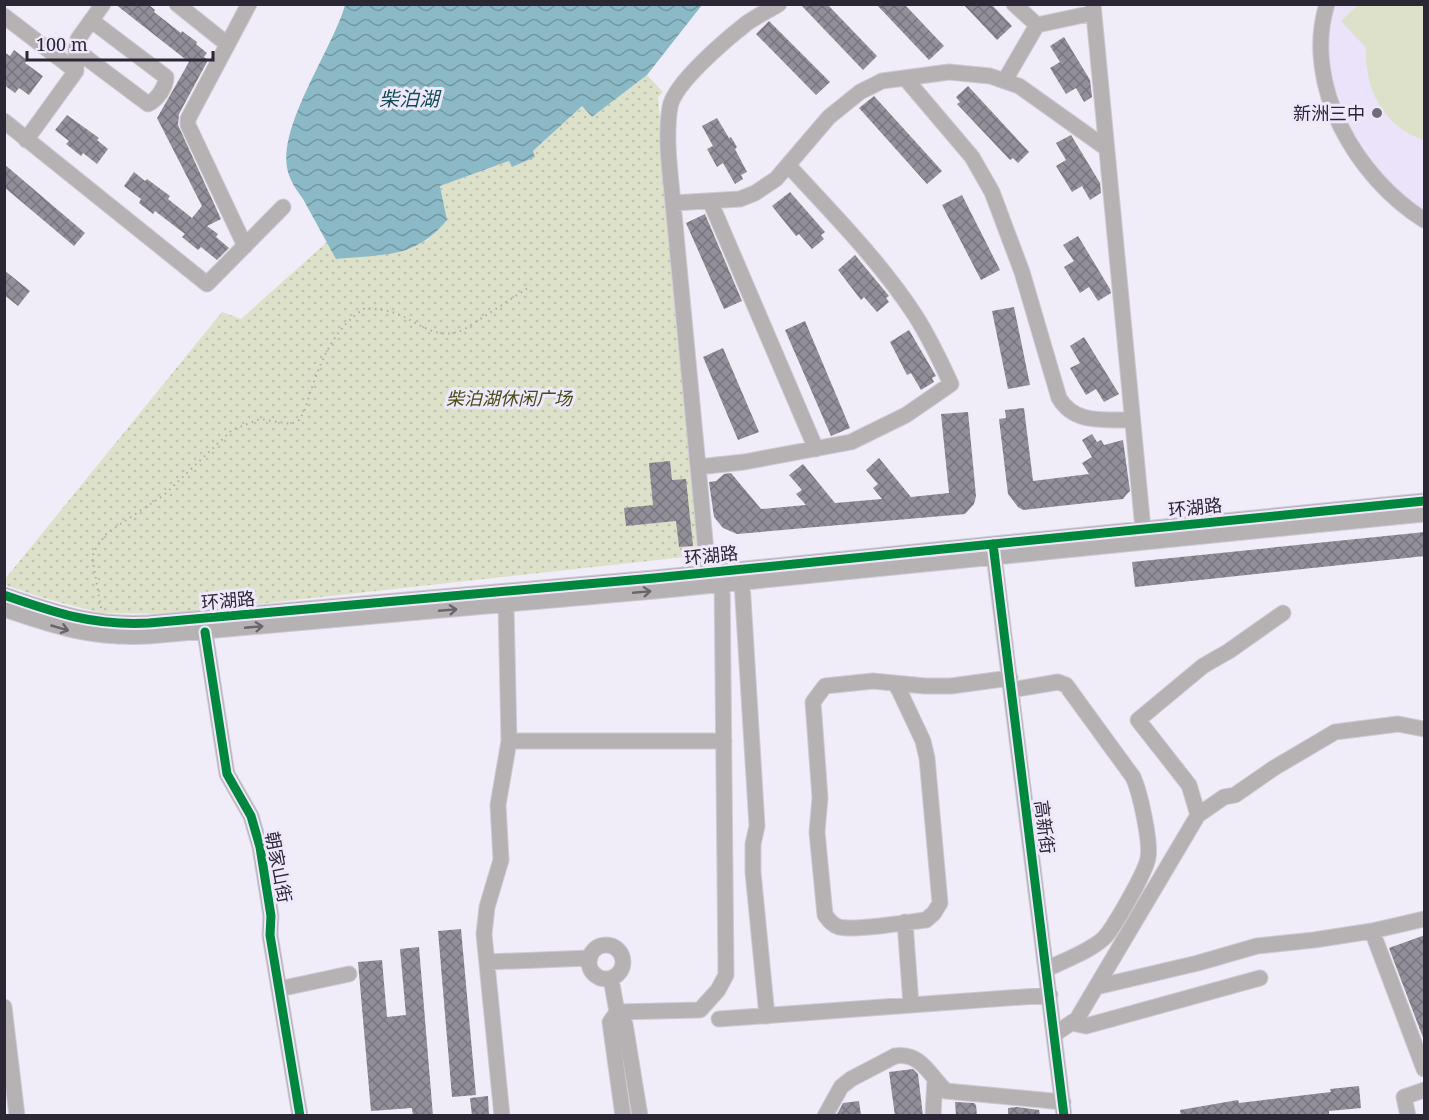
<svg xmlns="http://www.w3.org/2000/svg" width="1429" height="1120" viewBox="0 0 1429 1120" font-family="'Noto Serif','Noto Sans SC',serif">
<defs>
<pattern id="park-dots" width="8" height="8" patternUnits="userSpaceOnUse" patternTransform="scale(1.5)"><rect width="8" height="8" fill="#dde1ca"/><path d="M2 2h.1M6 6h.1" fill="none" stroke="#bec1ae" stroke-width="1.8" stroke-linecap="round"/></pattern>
<pattern id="water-waves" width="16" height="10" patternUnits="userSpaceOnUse" patternTransform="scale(1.5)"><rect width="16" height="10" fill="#8bbac6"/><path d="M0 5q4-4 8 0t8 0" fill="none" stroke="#7297a2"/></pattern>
<pattern id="building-cross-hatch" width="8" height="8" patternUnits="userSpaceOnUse" patternTransform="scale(1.5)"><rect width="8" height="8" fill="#928f99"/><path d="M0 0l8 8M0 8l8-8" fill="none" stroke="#77757e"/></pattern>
</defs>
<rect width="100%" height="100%" fill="#f0edf8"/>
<path fill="#eae3fa" d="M1319 4 1424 5V227L1391 199 1318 83 1311 48 1314 21Z"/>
<path fill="#dde1ca" d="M1358 5H1424V140C1384 127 1364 89 1366 48L1341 21Z"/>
<path fill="url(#park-dots)" d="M647 75 663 92 658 97 703 555 169 614 100 613 40 597 5 585V579L222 312 241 319 327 242 337 259 428 240 447 220 440 186 510 161 535 156 533 151 582 106 592 117Z"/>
<path fill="url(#water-waves)" d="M345 5V4L702 5 647 75 592 117 582 106 533 151 535 157 512 167 509 161 440 186 447 220C415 259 384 254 336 259 325 239 314 219 303 199 298 192 292 184 289 175 273 132 333 49 345 5Z"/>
<path fill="url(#building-cross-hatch)" d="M115 4H148L155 10 154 12 181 33 182 31 197 42 196 44 207 53 204 57 208 60 179 114 178 125 221 219 207 226 218 234 216 237 229 248 217 260 201 247 198 250 182 237 185 234 155 211 153 214 139 203 141 199 124 186 134 172 145 181 147 179 170 196 168 199 192 218 202 206 157 118 189 62Z
M800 4H827L877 56 863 70Z
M876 4H904L944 46 929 60Z
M963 4H991L1012 26 997 40Z
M769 21 830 82 816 95 756 34Z
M1064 37 1090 80 1092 97 1084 102 1076 88 1066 94 1050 68 1060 62 1050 46Z
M14 50 27 60 25 63 43 76 29 95 19 88 15 93 4 85V52L10 56Z
M968 86 1029 152 1018 163 1013 158 1010 160 957 104 960 102 956 97Z
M874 96 942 171 927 184 859 108Z
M67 115 99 138 97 140 108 149 97 164 83 153 81 156 66 144 69 141 55 130Z
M717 118 729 138 731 137 737 147 735 149 747 172 741 175 743 179 735 184 723 163 717 167 707 149 713 146 702 126Z
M1071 135 1100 183 1101 193 1090 200 1082 186 1072 192 1056 166 1066 160 1056 143Z
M4 164 85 233 74 246 4 187Z
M790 192 825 232 821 235 824 239 812 249 799 234 796 236 772 206Z
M962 195 1000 270 981 280 942 205Z
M705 214 742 301 724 309 686 223Z
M1078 236 1110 289 1111 293 1098 301 1089 287 1080 293 1064 267 1074 261 1063 245Z
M855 255 889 296 886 298 889 302 877 312 864 297 861 300 838 270Z
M4 270 30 291 18 306 4 295Z
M1014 307 1030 385 1008 389 992 311Z
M805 321 850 428 831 436 785 330Z
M909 330 936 376 932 378 934 382 921 390 911 373 907 375 890 342Z
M1084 337 1119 394 1104 402 1096 389 1086 395 1070 368 1080 363 1070 346Z
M723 348 759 432 738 440 703 357Z
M1024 408 1033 481 1089 474 1082 463 1092 457 1082 440 1092 434 1097 442 1101 440 1104 445 1123 440 1130 491 1126 495 1123 499 1023 510 1018 507 1008 494 999 419 1006 418 1005 410Z
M968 412 976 496 974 504 965 514 737 534 723 528 714 517 709 482 716 481 724 474 731 473 761 509 806 505 796 494 802 490 789 475 803 464 835 503 882 499 873 488 878 484 866 470 879 458 911 497 949 493 941 414Z
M670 461 672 480 686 479 693 546 679 547 676 521 626 526 624 508 653 505 649 463Z
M1425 532V556L1135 587 1132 562Z
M461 929 476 1095 452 1097 438 931Z
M1425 935V1043L1389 948Z
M419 947 433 1116H413L412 1108 371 1111 358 962 382 960 387 1017 406 1015 400 949Z
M913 1069 918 1074 923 1116H895L889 1072Z
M1359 1086 1361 1108 1329 1111V1114L1314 1116H1181L1180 1110 1238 1100 1239 1103 1331 1092 1330 1089Z
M488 1096 489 1116H472L470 1098Z
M859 1101 861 1116H836L843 1103Z
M955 1102 974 1103 976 1105 977 1116H956Z
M1017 1107 1039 1110 1040 1116H1008V1108Z"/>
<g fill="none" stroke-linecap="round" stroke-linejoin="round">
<defs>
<path id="minor" d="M177 4 227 44
M1014 4 1037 25
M1093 4 1143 529
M1327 4C1302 85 1356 177 1424 220
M4 16 76 71
M76 50 148 104C157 100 166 87 166 77L92 21
M905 78 972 157 992 192 1022 272 1059 398C1075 425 1105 419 1132 420
M1005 80 1037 25 1093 13
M4 121 207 284 283 207
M26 140 76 71V50L78 39 103 4
M710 201 816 449
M673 203 740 199 755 193 776 179 829 117 860 92 882 81 949 72 990 76 1019 86 1106 148
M245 246 188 125V119L249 4
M698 467 744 462 851 442 906 415 951 384C940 360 929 337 915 315 879 260 832 213 788 165
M993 547 1064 1116
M708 572 673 203C670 171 665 138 670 107 674 83 728 38 747 23 757 16 769 10 779 4
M742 582 757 826 753 844V872L767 1016
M4 595C56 613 93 626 149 623L654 578 1424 501
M4 609C56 627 93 639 149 636L655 591 1424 514
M205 632 227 774 251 816 260 847 271 916 270 935 300 1116
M894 683 899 690 923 741 927 758 940 903 934 913 926 920C906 922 856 931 839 927 832 925 829 920 825 915L817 832 820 798 813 702 825 686 873 681 925 686H951L1010 678
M1011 690 1058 682 1066 685 1133 777C1140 792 1151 842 1148 858 1146 871 1113 930 1103 939 1088 952 1065 960 1047 969
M509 741H724
M1198 815 1189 785 1138 720 1203 666 1229 651 1283 613
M905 922 911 1005
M1372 931 1424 1069
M589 962a17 17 0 1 1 34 0a17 17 0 1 1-34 0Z
M487 962 590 958
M611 979 617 1012 625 1024 640 1116
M1096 987 1198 963 1257 946 1314 940 1372 931 1424 919
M279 989 349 974
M4 1007 17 1116
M617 1012 700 1010 718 990 726 975 722 574
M617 1012 610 1022 623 1116
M719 1019 1050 995
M1072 1023 1086 1026 1260 978
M1055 1034 1077 1019 1198 815 1224 797 1235 795 1274 768 1335 732 1398 724 1424 729
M502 1116 484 934 487 907 501 860 498 805 509 741 506 605
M825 1116 841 1087 851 1079 895 1056C921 1052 930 1076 946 1091L1063 1102
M933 1116 935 1080
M1408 1116 1404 1097 1424 1090"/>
</defs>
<use href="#minor" stroke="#cecad4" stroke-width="17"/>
<path stroke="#afabae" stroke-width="2" stroke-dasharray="1.5 4.5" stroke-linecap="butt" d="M101 608 92 557 96 548 107 533 164 495 232 430 260 419 291 424 299 420 304 412C317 372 328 332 365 308 376 309 387 310 398 314 421 324 438 342 465 329L531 286"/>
<use href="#minor" stroke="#b6b1b2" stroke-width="15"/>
<defs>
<path id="cycleway" d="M993 544 1064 1116
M4 595C56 613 93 626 149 623L654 578 1424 501
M205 632 227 774 251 816 260 847 271 916 270 935 300 1116"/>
</defs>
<use href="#cycleway" stroke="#efe8fd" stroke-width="13"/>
<use href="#cycleway" stroke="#00873e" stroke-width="9"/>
</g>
<defs><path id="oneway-shaft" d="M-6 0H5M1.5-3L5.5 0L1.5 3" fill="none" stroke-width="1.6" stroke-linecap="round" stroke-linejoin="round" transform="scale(1.5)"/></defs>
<g stroke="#6a656d">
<use href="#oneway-shaft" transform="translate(642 592) rotate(-5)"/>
<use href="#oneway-shaft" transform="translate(448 610) rotate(-5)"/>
<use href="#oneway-shaft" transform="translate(254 627) rotate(-5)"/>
<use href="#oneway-shaft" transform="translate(60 628) rotate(16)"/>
</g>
<circle fill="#716c79" stroke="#efe8fd" stroke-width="2" cx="1377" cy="113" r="6"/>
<g text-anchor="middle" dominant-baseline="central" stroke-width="6" stroke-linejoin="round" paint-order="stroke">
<g font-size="18" fill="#2c2734" stroke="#efe8fd" text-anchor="end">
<text x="1365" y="113">新洲三中</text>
</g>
<g font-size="18" font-style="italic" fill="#464d11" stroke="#efe8fd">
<text x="509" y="398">柴泊湖休闲广场</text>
</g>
<g font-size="18" fill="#2c2734" stroke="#efe8fd">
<text transform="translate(1195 507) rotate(-6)">环湖路</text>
<text transform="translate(711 555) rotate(-6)">环湖路</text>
<text transform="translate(228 600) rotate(-5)">环湖路</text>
<text transform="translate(1045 827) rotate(83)">高新街</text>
<text transform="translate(279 867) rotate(79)">朝家山街</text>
</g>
<g font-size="20" font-style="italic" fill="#104d57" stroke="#efe8fd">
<text x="409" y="98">柴泊湖</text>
</g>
</g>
<rect width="1429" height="1120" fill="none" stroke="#2c2734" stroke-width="12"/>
<path d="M27 51v9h186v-9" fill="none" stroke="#2c2734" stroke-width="3"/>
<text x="36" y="51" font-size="18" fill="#2c2734" stroke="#efe8fd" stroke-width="4.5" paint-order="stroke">100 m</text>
</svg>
